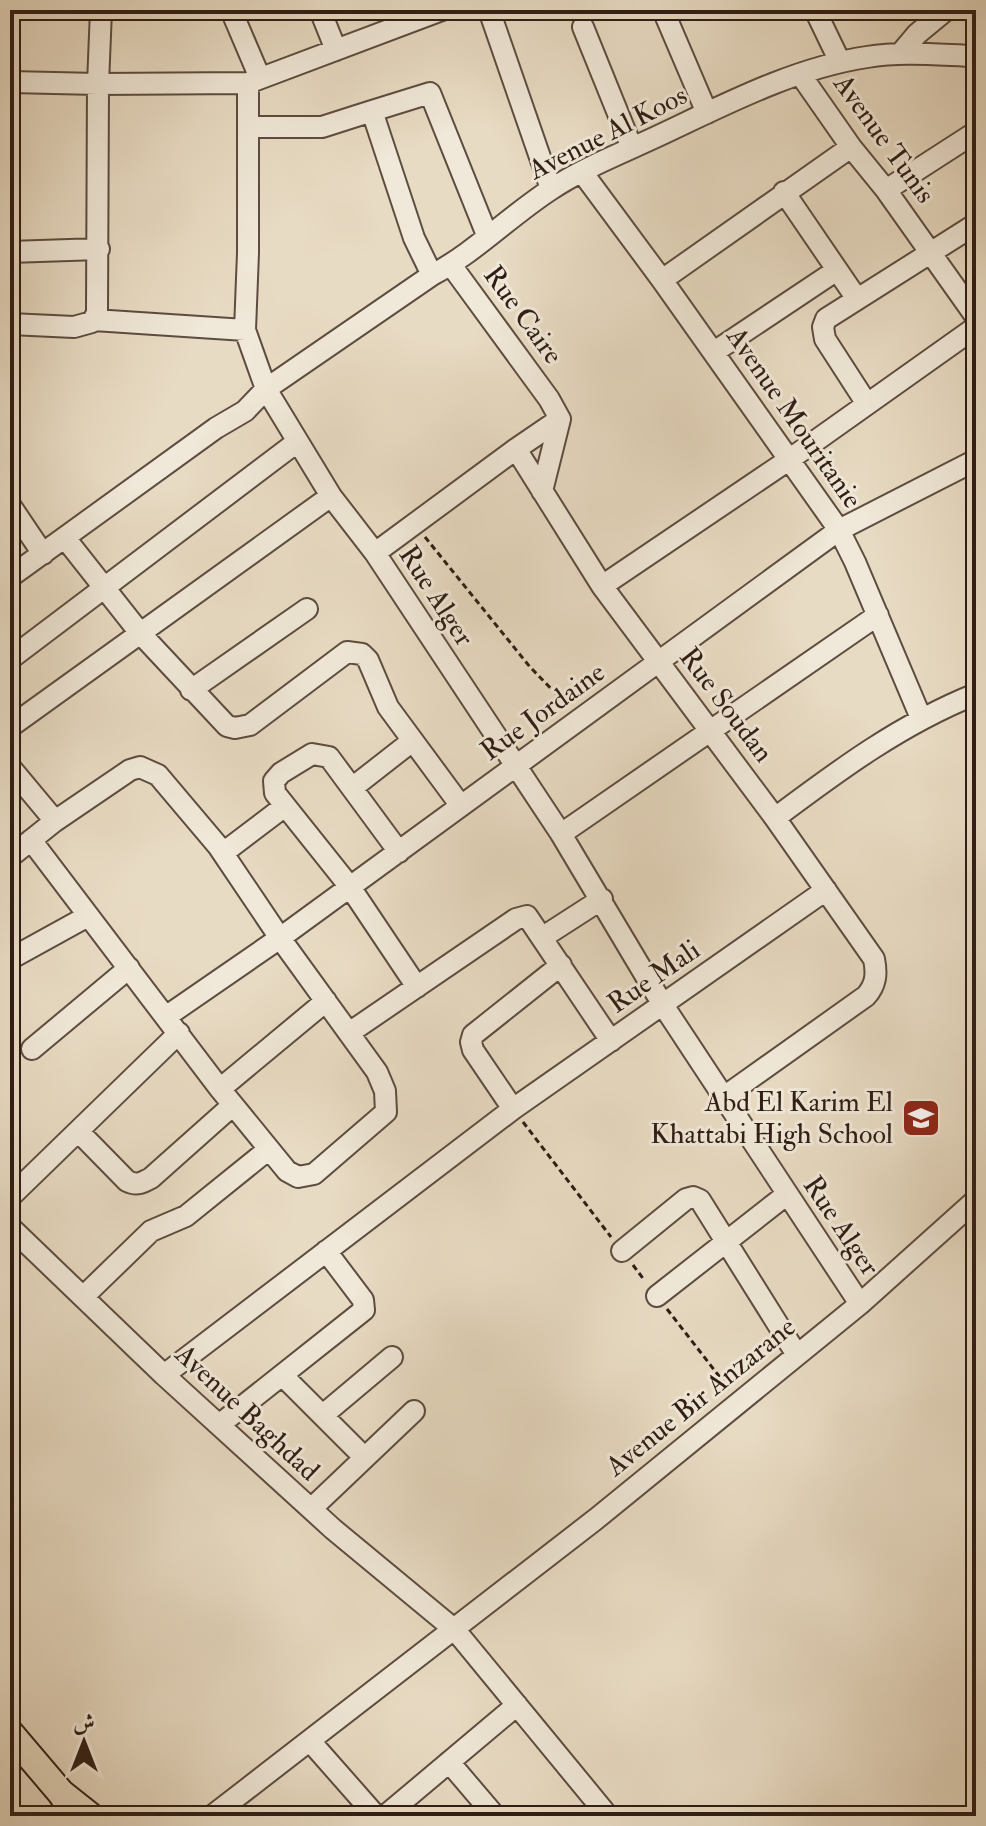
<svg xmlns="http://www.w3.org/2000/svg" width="986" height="1826" viewBox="0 0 986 1826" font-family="'IM FELL Double Pica',Amiri,serif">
<rect width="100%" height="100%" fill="#e8dbc3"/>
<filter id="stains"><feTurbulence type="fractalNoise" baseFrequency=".0025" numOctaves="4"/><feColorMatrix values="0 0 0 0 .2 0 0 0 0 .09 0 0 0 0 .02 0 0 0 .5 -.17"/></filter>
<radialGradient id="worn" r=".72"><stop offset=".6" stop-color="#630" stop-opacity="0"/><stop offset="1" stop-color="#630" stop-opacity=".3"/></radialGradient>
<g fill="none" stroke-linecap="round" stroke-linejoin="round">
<defs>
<path id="minor" d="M231 10 260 78
M320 10 336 50
M489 10 551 189
M663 10 707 113
M815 10 840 62
M583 27 632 148
M901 53 917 34 946 10
M800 74 851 147 886 190 976 317
M10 82 98 84 248 83 442 10
M248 83V253L245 330 266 389 331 496 375 553 561 834 663 1005 860 1304
M249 127H322L372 111
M582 172 662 280 839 530 855 562 921 718
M886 190 976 132
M784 192 857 299
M10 252 99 249
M432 275 414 238 372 111 430 93 487 235
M662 280 851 147
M94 320 245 330
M10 324 74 327 92 322 97 313 98 84 101 10
M714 352 837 270
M867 404 825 339 823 327 826 319 976 224
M516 449 602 586 775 818 874 959C877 974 876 985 866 996L724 1097
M542 491 560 419
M10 505 43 554
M65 538 140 633 227 726 235 728 250 725 347 652 362 654 368 660 388 707 461 806
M375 553 516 449 560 419 549 399 451 265
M10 577 216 428 245 411 266 389 432 275C474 253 510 216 550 190 583 168 622 153 658 136 724 105 794 68 867 57 903 51 940 55 976 56
M602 586 790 459 976 327
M10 659 297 442
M191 690 307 609
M10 727 331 496
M10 767 55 821 130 770 140 767 158 775 218 846 280 938 377 1072 385 1091 386 1112 314 1174 298 1177 287 1171 220 1089 31 840
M352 788 411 742
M775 818C839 770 901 724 976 694
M561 834 878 615
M399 852 329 757 312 754 281 773 274 781 275 793 350 887 417 987
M223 853 285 806
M10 857 55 821
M543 937 602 899
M10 959 88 916
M167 1016 280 938 839 530 976 460
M349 1033 516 919 527 916 611 1041
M32 1049 129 968
M220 1089 326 1001
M513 1109 473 1050 471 1042 473 1035 561 965
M79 1132 127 1181C137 1186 142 1183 151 1178L233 1105
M10 1197 179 1033
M10 1227 164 1375 333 1529 455 1630 608 1816
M622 1251 686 1199 693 1197 700 1200 797 1355
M657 1296 786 1195
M83 1297 151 1231 186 1216 269 1149
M164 1375 513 1109 826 890
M282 1375 364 1457
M323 1415 392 1357
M219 1425 364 1310 363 1300 326 1251
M311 1509 414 1411
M310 1741 376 1816
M449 1762 495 1816
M212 1816 596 1519 860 1304 976 1200
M385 1816 517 1705"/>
<path id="major" d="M10 1733 61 1793
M76 1816 61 1793 90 1816"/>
</defs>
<use href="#minor" stroke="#5d4c40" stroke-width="24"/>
<use href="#major" stroke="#2f1d15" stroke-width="30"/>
<path stroke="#2f1d15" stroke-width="3" stroke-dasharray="6 4" stroke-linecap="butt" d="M425 537 530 667 567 705
M523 1122 611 1237
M633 1265 645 1281
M667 1309 729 1389"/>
<use href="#minor" stroke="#f0e8d8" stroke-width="20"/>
<use href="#major" stroke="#e8dbc3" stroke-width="26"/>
</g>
<defs>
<symbol id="school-square" viewBox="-11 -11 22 22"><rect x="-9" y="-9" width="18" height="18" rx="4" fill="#8f2418" stroke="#f0e8d8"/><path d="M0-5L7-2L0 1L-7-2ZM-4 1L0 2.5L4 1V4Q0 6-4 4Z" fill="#fff"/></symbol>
</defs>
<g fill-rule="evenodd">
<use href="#school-square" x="899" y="1096" width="44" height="44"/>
</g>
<g text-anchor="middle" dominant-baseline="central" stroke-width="6" stroke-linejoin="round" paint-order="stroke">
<g font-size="28" fill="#2f1d15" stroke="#f0e8d8">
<text transform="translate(608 133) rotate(-27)">Avenue Al Koos</text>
<text transform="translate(884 139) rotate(54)">Avenue Tunis</text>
<text transform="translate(523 315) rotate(54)">Rue Caire</text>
<text transform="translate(794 418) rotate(55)">Avenue Mouritanie</text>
<text transform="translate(436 596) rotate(57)">Rue Alger</text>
<text transform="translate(726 705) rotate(53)">Rue Soudan</text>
<text transform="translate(543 712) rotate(-36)">Rue Jordaine</text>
<text transform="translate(654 977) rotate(-35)">Rue Mali</text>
<text transform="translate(841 1226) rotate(56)">Rue Alger</text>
<text transform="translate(701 1397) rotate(-39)">Avenue Bir Anzarane</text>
<text transform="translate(247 1413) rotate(43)">Avenue Baghdad</text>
</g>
<g font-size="28" fill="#2f1d15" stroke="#f0e8d8" text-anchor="end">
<text x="893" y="1102">Abd El Karim El<tspan x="893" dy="32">Khattabi High School</tspan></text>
</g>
</g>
<rect width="986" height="1826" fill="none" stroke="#e8dbc3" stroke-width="40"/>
<rect x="12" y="12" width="962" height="1802" fill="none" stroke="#2f1d15" stroke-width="4"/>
<rect x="20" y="20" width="946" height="1786" fill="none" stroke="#2f1d15" stroke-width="2"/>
<g transform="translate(84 1742)" stroke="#f0e8d8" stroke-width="6" paint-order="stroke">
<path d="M0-6L14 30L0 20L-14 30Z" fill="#2f1d15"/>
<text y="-12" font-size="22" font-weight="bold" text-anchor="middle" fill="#2f1d15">ش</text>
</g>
<rect width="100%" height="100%" filter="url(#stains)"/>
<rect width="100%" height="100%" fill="url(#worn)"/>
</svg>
